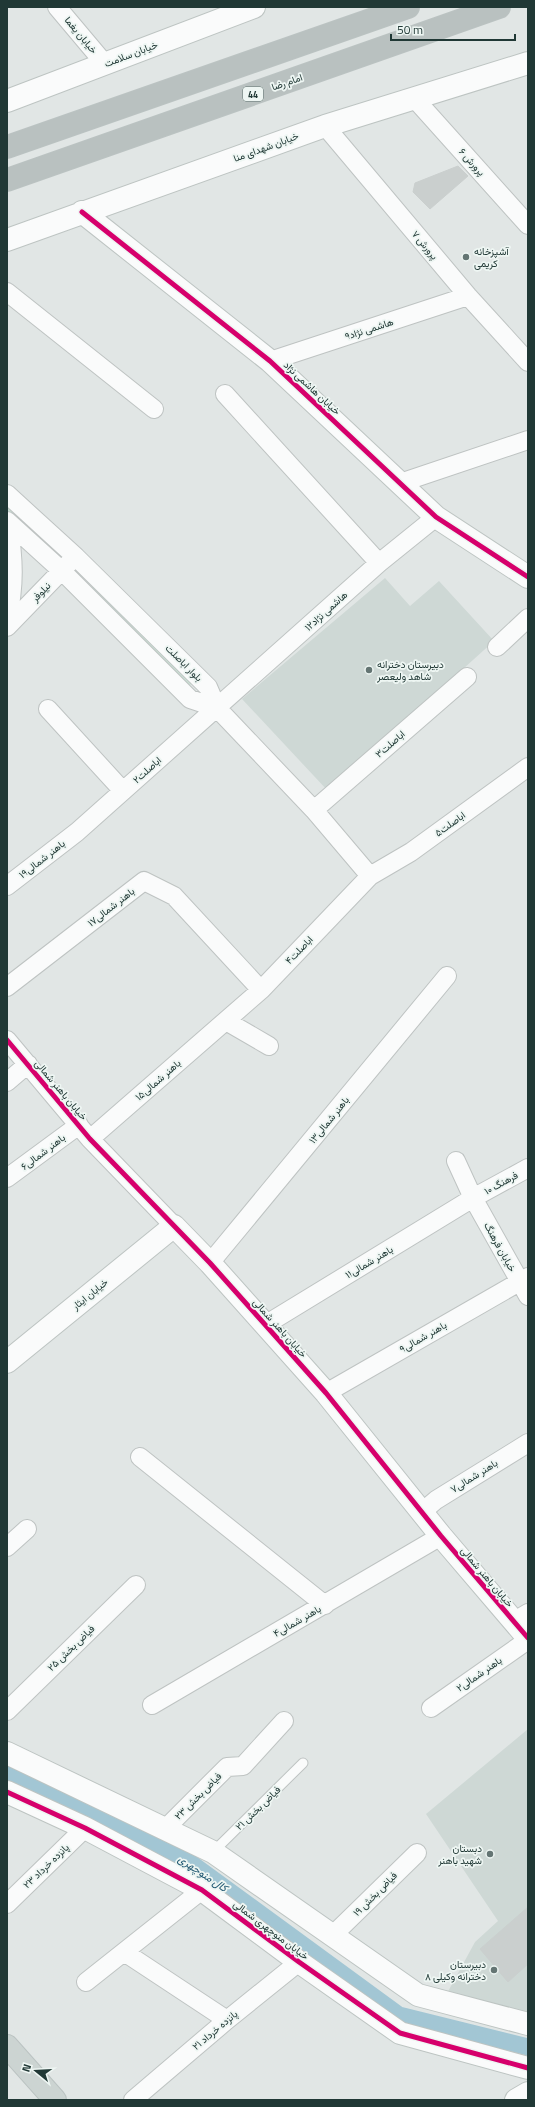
<svg xmlns="http://www.w3.org/2000/svg" width="535" height="2107" viewBox="0 0 535 2107" font-family="'Titillium Web',Vazirmatn,sans-serif">
<rect width="100%" height="100%" fill="#e1e6e5"/>
<path fill="#ced8d5" d="M385 578 410 606 439 581 494 641 328 791 242 699Z
M528 1729V2013L445 1997 475 1942 498 1921 426 1814Z"/>
<path fill="#cadfd4" d="M7 503 55 550 54 553 7 514Z
M91 587H94L192 684 189 685 91 590Z"/>
<g fill="none" stroke-linecap="round" stroke-linejoin="round">
<path stroke="#a2c6d4" stroke-width="17" d="M7 1772 191 1863 399 2015 528 2047"/>
</g>
<path fill="#cacfce" stroke="#cacfce" d="M458 166 468 176 430 209 413 192 415 183Z
M528 1907V1964L508 1982 480 1949Z"/>
<g fill="none" stroke-linecap="round" stroke-linejoin="round">
<defs>
<path id="lane" d="M213 1852 303 1763"/>
<path id="street" d="M57 7 105 64
M415 99 528 225
M325 126 468 296 528 362
M7 292 154 409
M270 361 468 296
M225 394 379 563
M400 483 528 440
M7 494 76 557 208 687 217 708 314 810 370 876
M7 521 62 571 190 699 217 708
M7 622C15 584 14 560 8 522
M7 627 69 563
M497 647 528 618
M48 709 123 791
M314 810 467 677
M7 886 77 832 379 563 436 517
M7 987 144 881 174 896 261 990
M226 1021 269 1046
M7 1040 90 1139 174 1226
M7 1082 28 1064
M90 1139 261 990 370 876 411 852 528 767
M456 1161 473 1198 528 1296
M7 1178 79 1125
M210 1263 447 976
M265 1325 473 1198 528 1168
M326 1393 528 1277
M140 1457 325 1605
M422 1512 436 1500 528 1443
M7 1547 27 1529
M513 1622 528 1613
M152 1705 441 1536
M431 1708 528 1640
M7 1711 136 1585
M165 1829 227 1767 243 1766 284 1721
M7 1904 85 1828
M333 1935 417 1853
M124 1952 227 2020
M86 1982 202 1890
M133 2100 227 2020 299 1962"/>
<path id="secondary" d="M7 101 254 7
M82 212 270 361 436 517 528 577
M7 240 325 126 528 63
M7 1362 174 1226 210 1263 326 1393 441 1536 528 1638
M7 1753 213 1852 418 1995 528 2024
M7 1792 85 1828 202 1890 299 1962 400 2033 528 2068
M516 2100 528 2093"/>
<path id="primary" d="M7 2046 55 2100"/>
<path id="highway" d="M7 147 408 7
M7 180 499 7"/>
</defs>
<use href="#lane" stroke="#bec3c2" stroke-width="11"/>
<use href="#street" stroke="#bec3c2" stroke-width="20"/>
<use href="#secondary" stroke="#bdc4c2" stroke-width="24"/>
<use href="#primary" stroke="#bbc3c2" stroke-width="24"/>
<use href="#highway" stroke="#bbc3c2" stroke-width="24"/>
<use href="#lane" stroke="#fafbfb" stroke-width="9"/>
<use href="#street" stroke="#fafbfb" stroke-width="18"/>
<use href="#secondary" stroke="#fafbfb" stroke-width="22"/>
<use href="#primary" stroke="#ccd4d2" stroke-width="22"/>
<use href="#highway" stroke="#b9c1c0" stroke-width="22"/>
<defs>
<path id="cycleway" d="M82 212 270 361 436 517 528 577
M7 1040 90 1139 210 1263 326 1393 441 1536 528 1638
M7 1792 85 1828 202 1890 299 1962 400 2033 528 2068"/>
</defs>
<use href="#cycleway" stroke="#eef6f3" stroke-width="8"/>
<use href="#cycleway" stroke="#d6006c" stroke-width="5"/>
</g>
<g fill="#647573" stroke="#eef6f3" stroke-width="1.5">
<circle cx="466" cy="257" r="4"/>
<circle cx="369" cy="670" r="4"/>
<circle cx="490" cy="1854" r="4"/>
<circle cx="494" cy="1970" r="4"/>
</g>
<g text-anchor="middle" dominant-baseline="central" stroke-width="3.5" stroke-linejoin="round" paint-order="stroke">
<rect fill="#eef6f3" stroke="#5e716e" stroke-width="1" x="243" y="87" width="20" height="14" rx="3"/>
<g font-size="9" font-weight="bold" fill="#203835">
<text x="253" y="94">44</text>
</g>
<g font-size="10" fill="#203835" stroke="#eef6f3">
<text transform="translate(81 35) rotate(50)">خیابان یغما</text>
<text transform="translate(131 54) rotate(-21)">خیابان سلامت</text>
<text transform="translate(287 82) rotate(-19)">امام رضا</text>
<text transform="translate(266 147) rotate(-20)">خیابان شهدای منا</text>
<text transform="translate(472 162) rotate(48)">پرورش ۶</text>
<text transform="translate(425 245) rotate(50)">پرورش ۷</text>
<text transform="translate(369 329) rotate(-18)">هاشمی نژاد۹</text>
<text transform="translate(312 388) rotate(43)">خیابان هاشمی نژاد</text>
<text transform="translate(41 592) rotate(-46)">نیلوفر</text>
<text transform="translate(326 611) rotate(-42)">هاشمی نژاد۱۲</text>
<text transform="translate(184 663) rotate(45)">بلوار اباصلت</text>
<text transform="translate(390 744) rotate(-41)">اباصلت۳</text>
<text transform="translate(147 770) rotate(-42)">اباصلت۲</text>
<text transform="translate(450 824) rotate(-36)">اباصلت۵</text>
<text transform="translate(42 859) rotate(-38)">باهنر شمالی۱۹</text>
<text transform="translate(111 907) rotate(-38)">باهنر شمالی۱۷</text>
<text transform="translate(299 950) rotate(-46)">اباصلت۴</text>
<text transform="translate(158 1080) rotate(-41)">باهنر شمالی۱۵</text>
<text transform="translate(61 1090) rotate(50)">خیابان باهنر شمالی</text>
<text transform="translate(329 1120) rotate(-51)">باهنر شمالی۱۳</text>
<text transform="translate(43 1152) rotate(-37)">باهنر شمالی۶</text>
<text transform="translate(501 1183) rotate(-29)">فرهنگ ۱۰</text>
<text transform="translate(500 1247) rotate(61)">خیابان فرهنگ</text>
<text transform="translate(369 1262) rotate(-31)">باهنر شمالی۱۱</text>
<text transform="translate(90 1294) rotate(-39)">خیابان ایثار</text>
<text transform="translate(280 1328) rotate(48)">خیابان باهنر شمالی</text>
<text transform="translate(423 1337) rotate(-30)">باهنر شمالی۹</text>
<text transform="translate(474 1476) rotate(-32)">باهنر شمالی۷</text>
<text transform="translate(487 1577) rotate(50)">خیابان باهنر شمالی</text>
<text transform="translate(297 1621) rotate(-30)">باهنر شمالی۴</text>
<text transform="translate(71 1648) rotate(-44)">فیاض بخش ۲۵</text>
<text transform="translate(479 1674) rotate(-35)">باهنر شمالی۲</text>
<text transform="translate(198 1796) rotate(-45)">فیاض بخش ۲۳</text>
<text transform="translate(258 1808) rotate(-44)">فیاض بخش ۲۱</text>
<text transform="translate(46 1866) rotate(-44)">پانزده خرداد ۲۳</text>
<text transform="translate(375 1894) rotate(-45)">فیاض بخش ۱۹</text>
<text transform="translate(271 1930) rotate(37)">خیابان منوچهری شمالی</text>
<text transform="translate(215 2030) rotate(-40)">پانزده خرداد ۲۱</text>
</g>
<g font-size="10" fill="#203835" stroke="#eef6f3" text-anchor="start">
<text x="474" y="251">آشپزخانه<tspan x="474" dy="12">کریمی</tspan></text>
<text x="377" y="664">دبیرستان دخترانه<tspan x="377" dy="12">شاهد ولیعصر</tspan></text>
<text x="482" y="1848" text-anchor="end">دبستان<tspan x="482" dy="12">شهید باهنر</tspan></text>
<text x="486" y="1964" text-anchor="end">دبیرستان<tspan x="486" dy="12">دخترانه وکیلی ۸</tspan></text>
</g>
<g font-size="11" font-style="italic" fill="#1e5670" stroke="#eef6f3">
<text transform="translate(203 1873) rotate(34)">کال منوچهری</text>
</g>
</g>
<rect width="535" height="2107" fill="none" stroke="#203835" stroke-width="16"/>
<g transform="translate(36 2071) rotate(288)" stroke="#eef6f3" stroke-width="3" paint-order="stroke">
<path d="M0-3L7 15L0 10L-7 15Z" fill="#203835"/>
<text y="-6" font-size="11" font-weight="bold" text-anchor="middle" fill="#203835">N</text>
</g>
<path d="M391 34v6h124v-6" fill="none" stroke="#203835" stroke-width="2"/>
<text x="397" y="34" font-size="12" fill="#203835" stroke="#eef6f3" stroke-width="3" paint-order="stroke">50 m</text>
</svg>
